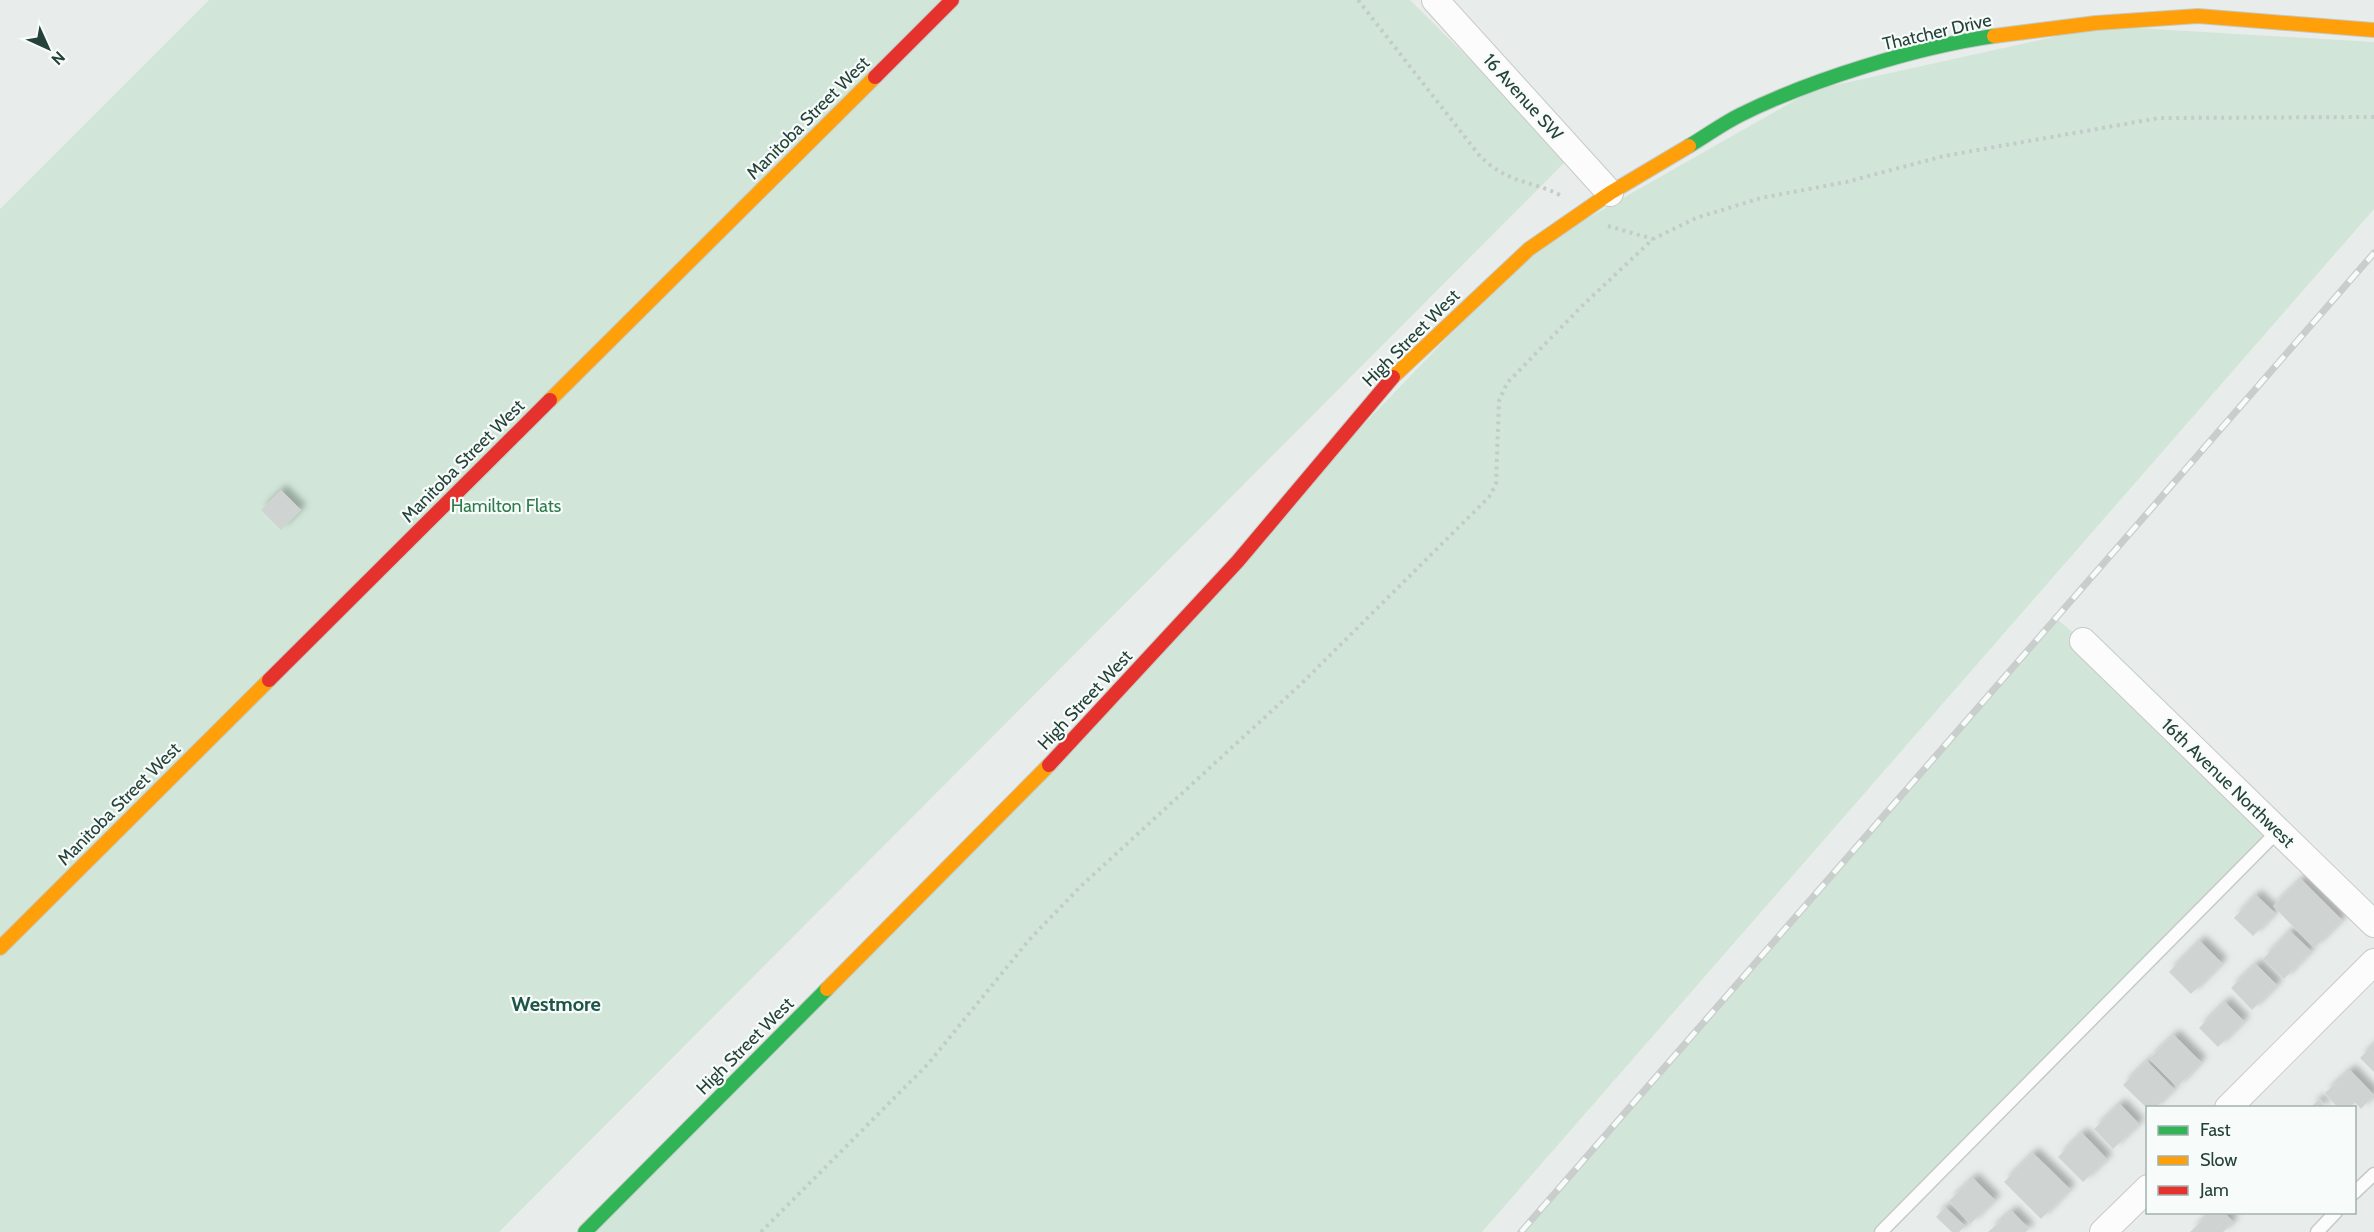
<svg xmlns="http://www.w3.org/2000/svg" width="2374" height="1232" viewBox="0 0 2374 1232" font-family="Cabin,sans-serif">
<defs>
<filter id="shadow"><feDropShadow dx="5.5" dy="-5.5" stdDeviation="3" flood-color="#0004"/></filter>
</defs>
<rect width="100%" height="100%" fill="#e8edeb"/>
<path fill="#d1e6d8" d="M209 0H1410L1569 158 499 1232H0V209Z
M2103 26 2374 42V209L1482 1232H590L1530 251 1813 90Z
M2058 620 2083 641 2278 831 1881 1232H1525Z"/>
<path fill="#cfd4d2" filter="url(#shadow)" d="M281 490 301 510 281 530 261 510Z
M2301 879 2342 920 2314 948 2273 906Z
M2256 895 2275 913 2253 936 2234 918Z
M2290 931 2311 951 2284 979 2263 959Z
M2200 941 2222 963 2191 994 2169 972Z
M2256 964 2277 985 2252 1010 2231 988Z
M2225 1002 2244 1021 2218 1047 2199 1028Z
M2174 1035 2201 1062 2177 1087 2149 1059Z
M2374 1044V1072L2360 1058Z
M2147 1061 2174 1089 2155 1108 2148 1109 2123 1085Z
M2350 1070 2374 1095 2361 1109 2355 1102 2350 1108H2338L2325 1093Z
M2319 1099 2326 1108H2310Z
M2120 1104 2139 1124 2113 1149 2094 1129Z
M2082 1133 2107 1159 2083 1182 2058 1157Z
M2033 1153 2070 1189 2041 1219 2004 1182Z
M1973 1178 1995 1200 1970 1224 1949 1201Z
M1945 1207 1965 1226 1959 1232H1952L1936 1217Z
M2012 1211 2029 1229 2026 1232H1988Z
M2211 1212H2224L2233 1222 2223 1232H2190Z"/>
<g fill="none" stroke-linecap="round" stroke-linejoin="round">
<defs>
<path id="lane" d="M2354 1193 2374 1174
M1881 1232 2278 831
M2317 1232 2336 1212"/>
<path id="street" d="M1435 0 1610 193
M2083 641 2374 924
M2228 1108 2374 962
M2103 1232 2148 1188"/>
<path id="fast" d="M1689 146C1706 136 1722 124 1740 115 1810 80 1917 47 1994 36
M585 1232 827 989"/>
<path id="slow" d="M1994 36 2096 23 2198 16 2374 30
M1393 377 1529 249 1610 193 1689 146
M550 400 875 77
M0 948 269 680
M827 989 1049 765"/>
<path id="jam" d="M875 77 952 0
M269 680 550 400
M1049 765 1238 561 1393 377"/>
</defs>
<use href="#lane" stroke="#c5cac8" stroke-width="15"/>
<use href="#street" stroke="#c5cac8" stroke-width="28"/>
<use href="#fast" stroke="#c3cbc8" stroke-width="16"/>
<use href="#slow" stroke="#c3cbc8" stroke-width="16"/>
<use href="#jam" stroke="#c3cbc8" stroke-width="16"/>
<path stroke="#c3ccca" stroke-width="4" stroke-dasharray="3 4.5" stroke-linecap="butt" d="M1358 0 1479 155C1509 185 1529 179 1562 196
M1608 226 1653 239
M761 1232 928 1064 1029 940 1081 886 1300 685 1489 497 1496 484 1499 401 1507 383 1583 305 1653 239 1696 218 1761 198 1846 182 1944 156 2159 118 2374 117"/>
<use href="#lane" stroke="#fcfcfc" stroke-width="12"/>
<use href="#street" stroke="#fcfcfc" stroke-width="26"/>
<use href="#fast" stroke="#30b455" stroke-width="14"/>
<use href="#slow" stroke="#ff9f0a" stroke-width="14"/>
<use href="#jam" stroke="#e5322d" stroke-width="14"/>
<defs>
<path id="rail" d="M1521 1232 2374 253"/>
</defs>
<use href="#rail" stroke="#c9cdcc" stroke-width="7"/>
<use href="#rail" stroke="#f7fbf9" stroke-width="4.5" stroke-dasharray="14" stroke-linecap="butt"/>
</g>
<g text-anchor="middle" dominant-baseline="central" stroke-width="4.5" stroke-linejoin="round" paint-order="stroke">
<g font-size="18" fill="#24423a" stroke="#f7fbf9">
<text transform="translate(1937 32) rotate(-13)">Thatcher Drive</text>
<text transform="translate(1523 97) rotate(48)">16 Avenue SW</text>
<text transform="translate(808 118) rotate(-45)">Manitoba Street West</text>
<text transform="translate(1411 338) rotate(-45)">High Street West</text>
<text transform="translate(463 461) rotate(-45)">Manitoba Street West</text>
<text transform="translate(1085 700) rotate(-47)">High Street West</text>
<text transform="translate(2228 783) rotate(44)">16th Avenue Northwest</text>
<text transform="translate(119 804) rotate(-45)">Manitoba Street West</text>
<text transform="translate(745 1046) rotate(-45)">High Street West</text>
</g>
<g font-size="18" fill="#2d7a4b" stroke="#f7fbf9">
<text x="506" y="506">Hamilton Flats</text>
</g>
<g font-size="20" font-weight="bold" fill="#1f5548" stroke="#f7fbf9">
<text x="556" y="1004">Westmore</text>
</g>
</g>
<rect x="2146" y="1106" width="210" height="108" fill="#f7fbf9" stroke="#a3b1ad" stroke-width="1.5"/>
<rect x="2158" y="1126" width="30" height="9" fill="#30b455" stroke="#a3b1ad" stroke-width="1.5"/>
<text x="2200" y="1136" font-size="18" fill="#24423a">Fast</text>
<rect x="2158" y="1156" width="30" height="9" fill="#ff9f0a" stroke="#a3b1ad" stroke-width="1.5"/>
<text x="2200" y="1166" font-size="18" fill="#24423a">Slow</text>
<rect x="2158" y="1186" width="30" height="9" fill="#e5322d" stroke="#a3b1ad" stroke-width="1.5"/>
<text x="2200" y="1196" font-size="18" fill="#24423a">Jam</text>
<g transform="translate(48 48) rotate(135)" stroke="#f7fbf9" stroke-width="4.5" paint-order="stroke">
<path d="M0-4.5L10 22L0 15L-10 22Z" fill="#24423a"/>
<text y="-9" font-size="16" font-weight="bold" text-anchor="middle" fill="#24423a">N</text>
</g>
</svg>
